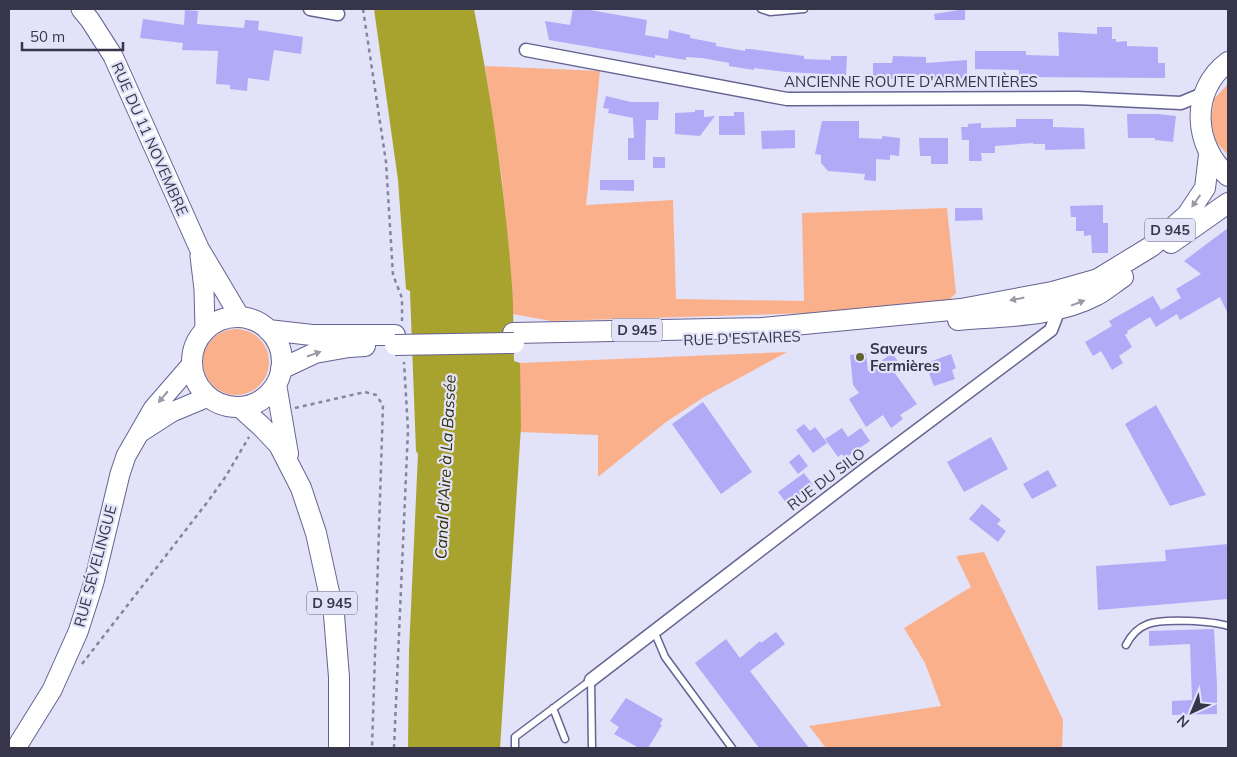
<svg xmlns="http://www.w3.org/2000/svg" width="1237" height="757" viewBox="0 0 1237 757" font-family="Mulish,sans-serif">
<rect width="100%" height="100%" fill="#e2e2f8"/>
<path fill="#fab08b" d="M485 66 600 71 586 205 673 200 676 299 804 301 802 213 947 208 956 293 944 305 809 313 551 321 513 314 512 287 502 180Z
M1228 84V155L1216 142 1211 121 1214 99Z
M203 362a33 33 0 1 1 66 0a33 33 0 1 1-66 0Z
M787 352 704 397 666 422 598 477V435L520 432V363Z
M984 552 1063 720 1062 748H826L809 726 941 706 925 663 904 628 971 587 956 556Z"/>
<path fill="#a8a32e" d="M374 9H474C492 100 505 192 512 285 514 310 513 336 514 361L520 363 521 427 500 748H408L409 651 418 454 416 451 410 291 406 289 398 180Z"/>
<path fill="#b1abf7" d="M573 9H584L647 20 645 35 668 39 669 30 690 35V38L716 43V46L745 51V49H750L804 56V59L831 60V56H847L846 75 786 72 754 68V70L729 66V63L702 58 686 57V60L655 55V58L549 40 545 21 570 25Z
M965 9V20H935L934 14Z
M185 10 198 11 197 24 244 28 245 20 259 21 258 30 303 37 301 54 274 50 269 81 248 78 247 91 230 89V85L216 84 218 51 182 50 183 43 140 38 143 19 184 25Z
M1097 27H1112V39H1116V42L1127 41V46L1158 47V63H1165V78L1019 77V70L975 69V51H1026V55L1059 56 1058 32 1097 34Z
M893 56 926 57V63L967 60V78L918 79V75H904V79H873V63H892Z
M606 96 631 102H659L658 120H646L645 160H628V138H634L633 118 608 113 609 109 603 108Z
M695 110H704V117L715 116 700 136 675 134V113L695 112Z
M734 112H744L745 135H719V116H734Z
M1127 114H1158L1176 116 1173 142 1155 140V138H1128Z
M1016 119H1053V127L1084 128 1085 149 1045 150V144H1033V143L995 146V153H981L982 161H969V140H962L961 127H968V124L981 123V128L1016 127Z
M822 121H859V138L882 139V136L900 138 899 156 890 155V160L876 159V181L864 180 865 174 828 171 821 163V155L815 154Z
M795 130V148L762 149 761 131Z
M919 138H948V164H931V156H920Z
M653 157H665V168H653Z
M600 180H634V191L600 190Z
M1103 205V223H1108V253H1092L1091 235 1084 236V231H1076V217H1071L1070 206Z
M955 208H982L983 220 955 221Z
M1228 228V314L1220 297 1180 320 1177 314 1156 327 1150 317 1127 331 1128 333 1125 335 1132 347 1119 356 1123 363 1112 370 1101 351 1093 356 1085 342 1112 326 1109 321 1153 296 1161 310 1181 298 1176 289 1201 274 1184 261Z
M866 353 868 371 892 353 900 364 895 368 896 371 894 372 917 404 900 415 903 419 891 428 883 415 866 427 849 399 859 393 853 385 850 355Z
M951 354 956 368 952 370 955 379 934 386 928 371H930L927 363Z
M703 402 752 472 721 494 672 424Z
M1156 405 1180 448 1206 495 1170 506 1125 424Z
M804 424 810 431 815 427 827 443 813 453 796 430Z
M842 428 848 437 861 428 870 441 845 458 842 454 838 457 825 439Z
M991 437 1008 469 964 492 947 462Z
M799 454 808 466 798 474 789 462Z
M1048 470 1057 486 1032 499 1023 484Z
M804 473 813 485 787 504 778 492Z
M982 504 1001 520 997 524 1006 531 998 542 969 519Z
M1228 544V599L1098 610 1096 566 1166 561 1165 550Z
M1214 629 1217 685V714L1172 715V701L1192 700 1190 644 1149 646V631Z
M776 632 785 644 750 671 809 748H759L695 663 726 639 740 658 760 641 761 643Z
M626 698 663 719 660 724 662 725 648 748H639L614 734 619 727 610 721Z"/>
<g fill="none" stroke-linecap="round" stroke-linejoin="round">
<defs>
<path id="service" d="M761 9 770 12 804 9
M654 631 665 657 732 748
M1126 645C1131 635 1137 628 1148 624 1163 618 1213 621 1228 626
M591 680 592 748
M553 708 565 739
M515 748V737L591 680"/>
<path id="minor" d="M310 9 338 14
M526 50 787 99 1077 98 1181 103 1205 93
M591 680 863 471 1051 330 1056 317 1054 303"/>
<path id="secondary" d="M81 9 90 20 113 56 199 248 240 317
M200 256 204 289 205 330
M141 432 172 412 208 397
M16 748 52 690 78 632 94 582 120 474 126 456 153 409 192 364"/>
<path id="primary" d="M1228 62C1189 91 1194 147 1228 176
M1171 243 1228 203
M192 362a45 45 0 1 1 90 0a45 45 0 1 1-90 0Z
M958 320C1004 316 1055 317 1097 295 1106 290 1114 283 1123 277
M268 330 312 335H395
M513 333 762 328 961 309 1052 292 1098 279 1152 246 1187 215 1205 188 1209 155
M281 369 315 353 349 347 365 346
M276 384 288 454
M240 407 261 426 279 445 301 488 316 533 334 615 339 677V748"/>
</defs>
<use href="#service" stroke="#666292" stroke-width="9"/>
<use href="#minor" stroke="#666292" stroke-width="15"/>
<use href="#secondary" stroke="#666292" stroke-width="21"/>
<use href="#primary" stroke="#666292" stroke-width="22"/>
<path stroke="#85859a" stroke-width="2.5" stroke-dasharray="4 4" stroke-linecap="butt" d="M363 9 386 162 393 275 402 298V321
M295 408 365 392 376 395 383 405 372 748
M82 664 209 500 226 476 249 437
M394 748 408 430 404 362"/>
<use href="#service" stroke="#fff" stroke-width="6"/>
<use href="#minor" stroke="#fff" stroke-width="12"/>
<use href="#secondary" stroke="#fff" stroke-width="19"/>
<use href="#primary" stroke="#fff" stroke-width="20"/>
<defs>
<path id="primary-bridge" d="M395 345 514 343"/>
</defs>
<use href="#primary-bridge" stroke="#666292" stroke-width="22" stroke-linecap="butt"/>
<use href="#primary-bridge" stroke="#fff" stroke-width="20"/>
</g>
<defs><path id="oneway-solid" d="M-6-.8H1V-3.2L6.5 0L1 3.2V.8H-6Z" transform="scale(1.25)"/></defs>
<g fill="#9a9aa4">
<use href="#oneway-solid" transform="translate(1196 201) rotate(125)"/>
<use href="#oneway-solid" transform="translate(1017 299) rotate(169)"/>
<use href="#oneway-solid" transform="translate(1078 303) rotate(-21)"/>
<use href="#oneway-solid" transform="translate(314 354) rotate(-19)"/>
<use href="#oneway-solid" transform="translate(163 397) rotate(130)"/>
</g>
<circle fill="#63622e" stroke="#e2e2f8" stroke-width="2" cx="860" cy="357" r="5"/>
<g text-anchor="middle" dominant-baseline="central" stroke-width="4.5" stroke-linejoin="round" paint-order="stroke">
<g fill="#e2e2f8" stroke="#6a697e" stroke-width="1">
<rect x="1145" y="218.5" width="50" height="23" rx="4"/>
<rect x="612" y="318.5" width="50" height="23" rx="4"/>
<rect x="307" y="591.5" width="50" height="23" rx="4"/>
</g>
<g font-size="14" font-weight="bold" fill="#36354a">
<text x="1170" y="230">D 945</text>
<text x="637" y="330">D 945</text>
<text x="332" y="603">D 945</text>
</g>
<g font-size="15" fill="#36354a" stroke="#e2e2f8">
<text x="911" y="81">ANCIENNE ROUTE D'ARMENTIÈRES</text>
<text transform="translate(150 139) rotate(66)">RUE DU 11 NOVEMBRE</text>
<text transform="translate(742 338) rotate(-2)">RUE D'ESTAIRES</text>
<text transform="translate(826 479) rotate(-37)">RUE DU SILO</text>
<text transform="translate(95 566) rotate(-75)">RUE SÉVELINGUE</text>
</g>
<g font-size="15" font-weight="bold" fill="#36354a" stroke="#e2e2f8" text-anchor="start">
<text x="870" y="348">Saveurs<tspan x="870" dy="17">Fermières</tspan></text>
</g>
<g font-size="16" font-style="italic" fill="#302e00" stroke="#e2e2f8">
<text transform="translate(445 467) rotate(-87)">Canal d'Aire à La Bassée</text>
</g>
</g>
<rect width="1237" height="757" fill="none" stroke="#36354a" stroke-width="20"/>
<g transform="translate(1192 712) rotate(224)" stroke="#e2e2f8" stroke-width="4" paint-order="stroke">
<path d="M0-4L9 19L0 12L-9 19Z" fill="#36354a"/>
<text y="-8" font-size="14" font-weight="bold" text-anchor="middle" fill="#36354a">N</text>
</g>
<path d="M22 42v8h101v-8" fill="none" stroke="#36354a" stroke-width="2.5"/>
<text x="30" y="42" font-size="15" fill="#36354a" stroke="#e2e2f8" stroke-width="4" paint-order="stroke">50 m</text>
</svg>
